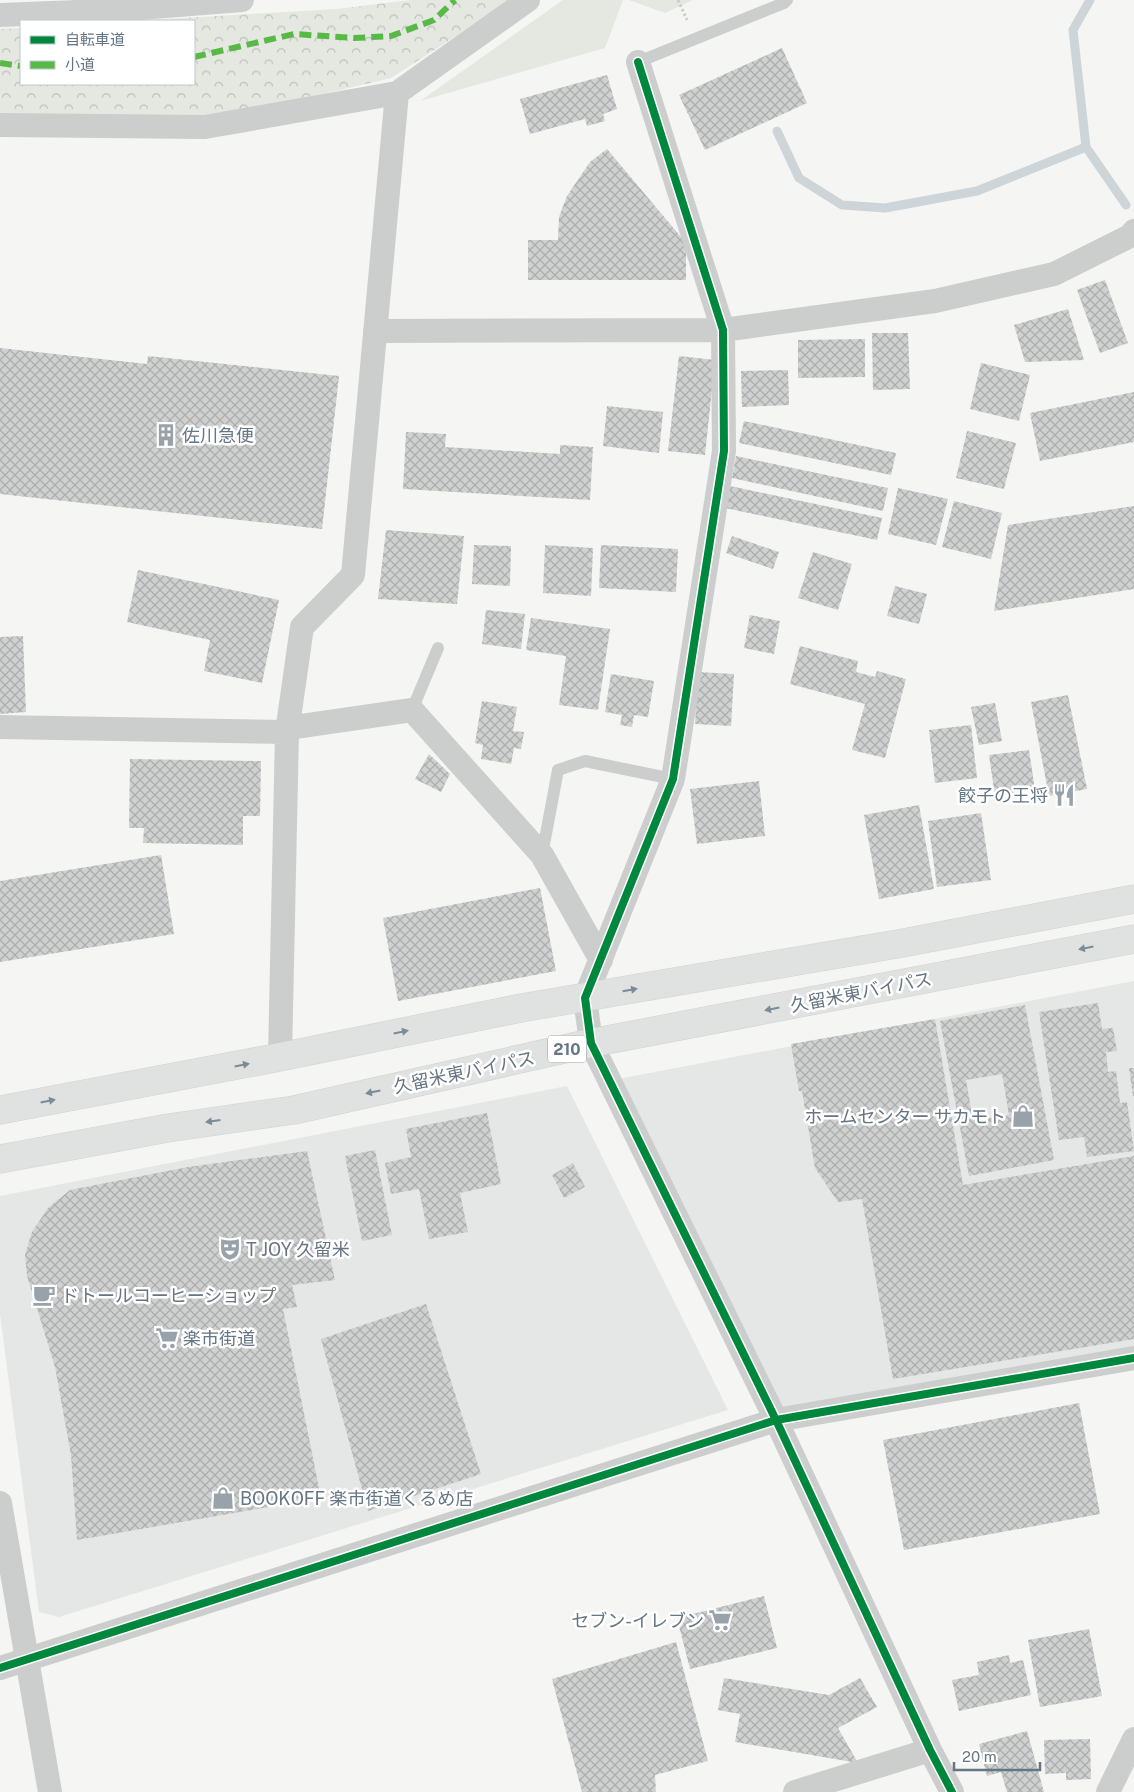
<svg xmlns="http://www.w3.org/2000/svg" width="1134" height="1792" viewBox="0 0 1134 1792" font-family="'Public Sans','Noto Sans JP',sans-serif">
<defs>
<pattern id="park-crowns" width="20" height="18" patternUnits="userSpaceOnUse" patternTransform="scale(1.25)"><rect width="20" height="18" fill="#e4e8e1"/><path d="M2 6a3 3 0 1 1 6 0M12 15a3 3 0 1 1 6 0" fill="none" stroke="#bcc1bc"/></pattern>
<pattern id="building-cross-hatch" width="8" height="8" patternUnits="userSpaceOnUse" patternTransform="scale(1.25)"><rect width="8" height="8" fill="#cfd0d0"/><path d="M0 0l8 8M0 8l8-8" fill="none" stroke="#acadae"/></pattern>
</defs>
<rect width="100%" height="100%" fill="#f5f5f3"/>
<path fill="#e5e6e6" d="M1134 981V1350L779 1409 618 1079Z
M567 1086 728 1410 59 1617 39 1612 0 1314V1196Z"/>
<path fill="#e4e8e1" d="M563 0H623L605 48 420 101Z
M629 0H693L665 13Z"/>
<path fill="url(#park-crowns)" d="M411 0H512L391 78 217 119 0 117V29L21 28V84H194V21H131L337 9Z"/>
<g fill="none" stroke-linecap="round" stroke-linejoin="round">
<path stroke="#cdd5d8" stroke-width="9" d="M1090 0 1073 30 1086 147 1126 205
M777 131 799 178 842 205 885 208 977 191 1086 147"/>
</g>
<path fill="url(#building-cross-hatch)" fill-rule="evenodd" d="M782 48 807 103 705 150 679 95Z
M607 75 617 109 603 114 605 121 587 126 585 119 530 134 520 99Z
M607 149 686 243V280H528V240H558L559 217 567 196 590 162Z
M1105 280 1128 343 1100 353 1077 290Z
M1068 309 1084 360 1025 362 1014 325Z
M872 333H908L910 389 873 390Z
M865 339V377L798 378V340Z
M0 348 147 364 148 356 339 376 322 529 0 494Z
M679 356 715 360 705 455 668 451Z
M981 363 1030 375 1019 421 970 409Z
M788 370 789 405 742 407 741 371Z
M1134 392V442L1040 461 1030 413Z
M607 406 663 412 659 453 603 446Z
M744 421 896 453 891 475 739 443Z
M967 431 1016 443 1004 489 956 478Z
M406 432 446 434 445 447 560 454V445L593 447 590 500 403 489Z
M736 456 888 488 883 511 732 478Z
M730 486 882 518 877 540 725 508Z
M898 488 948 499 936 545 888 534Z
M954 501 1002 513 991 559 942 547Z
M1134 506V589L994 611 1008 525Z
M386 530 464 536 457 604 378 599Z
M732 536 779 552 773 569 726 553Z
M474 545 511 546 510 586 472 584Z
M545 545 593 548 591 596 543 593Z
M601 545 678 549 676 592 599 588Z
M813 552 852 564 838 610 798 598Z
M138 570 279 600 262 683 204 671 210 640 127 622Z
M895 586 927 594 919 624 887 616Z
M486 610 525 614 521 649 482 644Z
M750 615 780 621 774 654 744 648Z
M531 618 610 629 598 710 559 705 566 656 526 650Z
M23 636 26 712 0 714V637Z
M800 646 858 661 856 672 875 677 877 671 906 679 885 758 852 750 865 704 790 684Z
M698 672 734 674 731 726 695 724Z
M611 674 654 681 648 717 634 715 632 727 620 725 622 715 605 712Z
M1068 695 1087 789 1049 796 1031 702Z
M482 701 517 707 513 731 524 732 521 749 514 748 511 764 481 759 483 745 475 743Z
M995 703 1002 741 979 745 971 707Z
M971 725 977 778 935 783 929 730Z
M1029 750 1035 790 995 796 989 755Z
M429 754 450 774 441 792 415 779Z
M130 759 261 761 260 816H243V845L143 843 144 828H129Z
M759 781 765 836 697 844 690 789Z
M919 805 934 889 879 899 864 815Z
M981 813 991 880 937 887 928 821Z
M161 855 174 934 0 962V881Z
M540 888 556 971 398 1001 383 918Z
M1098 1003 1102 1029 1113 1028 1117 1051 1106 1052 1108 1072 1116 1071 1120 1103 1127 1102 1134 1151 1087 1157 1084 1137 1059 1140 1039 1012Z
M1025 1005 1054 1160 969 1176 940 1021ZM1002 1074 1009 1115 973 1120 966 1080Z
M935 1019 963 1185 1134 1156V1339L893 1379 862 1199 838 1202 815 1168 802 1091H799L791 1044Z
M1129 1068H1134V1096H1133Z
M487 1113 501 1184 460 1193 468 1232 429 1239 419 1189 391 1194 385 1163 411 1157 406 1129Z
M375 1150 392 1235 362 1241 345 1156Z
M307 1151 335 1280 292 1285 297 1307 283 1309 321 1498 77 1540 71 1455 55 1367 27 1276 25 1255 32 1232 48 1208 70 1190 188 1167Z
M573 1163 585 1187 564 1198 552 1175Z
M426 1304 481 1474 368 1511 321 1339Z
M1079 1403 1100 1514 904 1550 883 1440Z
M764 1596 777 1648 690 1669 677 1618Z
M1089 1629 1102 1696 1040 1707 1028 1640Z
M676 1642 708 1761 655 1775 656 1792H582L552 1679Z
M1009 1655 1010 1663 1023 1660 1031 1695 959 1711 952 1680 979 1675 977 1662Z
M724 1678 829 1695 860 1678 877 1707 838 1728 858 1763 735 1742 740 1714 718 1710Z
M1027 1731 1044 1792H1007L1001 1772 987 1776 979 1744Z
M1090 1739 1091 1779 1066 1780V1773L1045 1774 1044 1740Z"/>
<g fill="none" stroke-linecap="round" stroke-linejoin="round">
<defs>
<path id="trunk" d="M0 1110 280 1057 521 1008 903 943 1134 899
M0 1159 168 1128 294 1110 591 1043 1134 939"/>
</defs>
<use href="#trunk" stroke="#d1d2d2" stroke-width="29"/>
<path stroke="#cacbcb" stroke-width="3" stroke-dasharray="2.5 2.5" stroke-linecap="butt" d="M678 0 687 20"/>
<path stroke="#cccece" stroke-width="12" d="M638 62 784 3 787 0
M412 710 438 648
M542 855 558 770 585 761 673 779"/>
<path stroke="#cccece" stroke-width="24" d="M0 15 102 11 242 0
M638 62 723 330 724 451 673 779 585 998 591 1043 776 1420 930 1750 952 1792
M0 125 205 127 397 93 528 0
M375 331 723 330 935 301 1054 274 1130 236 1134 231
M0 727 287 732
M288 728 412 710 542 855 601 960
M280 1057 287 732 302 627 353 575 397 93
M0 1503 50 1792
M0 1668 776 1420 1134 1358
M795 1792 930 1750
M1108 1792 1134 1739"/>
<use href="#trunk" stroke="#e0e1e1" stroke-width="28"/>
<path stroke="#58b947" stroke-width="6" stroke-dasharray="12 6" stroke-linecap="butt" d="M194 57 294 34 354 38 391 36 434 20 455 0
M0 63 21 66"/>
<defs>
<path id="cycleway" d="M638 62 723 330 724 451 673 779 585 998 591 1043 776 1420 930 1750 952 1792
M0 1668 776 1420 1134 1358"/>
</defs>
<use href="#cycleway" stroke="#fff" stroke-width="11"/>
<use href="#cycleway" stroke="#00873e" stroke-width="8"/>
</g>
<defs><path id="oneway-solid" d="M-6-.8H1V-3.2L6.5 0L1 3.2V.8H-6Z" transform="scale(1.25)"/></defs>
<g fill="#7d8b97">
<use href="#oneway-solid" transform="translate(1086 948) rotate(169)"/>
<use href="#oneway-solid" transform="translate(630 990) rotate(-10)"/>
<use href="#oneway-solid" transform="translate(772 1009) rotate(169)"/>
<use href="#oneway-solid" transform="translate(401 1032) rotate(-12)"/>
<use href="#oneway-solid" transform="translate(242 1065) rotate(-11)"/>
<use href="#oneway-solid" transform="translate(373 1092) rotate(168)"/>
<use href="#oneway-solid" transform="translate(48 1101) rotate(-11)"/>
<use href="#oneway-solid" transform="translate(213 1121) rotate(172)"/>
</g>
<defs>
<symbol id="building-bare" viewBox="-9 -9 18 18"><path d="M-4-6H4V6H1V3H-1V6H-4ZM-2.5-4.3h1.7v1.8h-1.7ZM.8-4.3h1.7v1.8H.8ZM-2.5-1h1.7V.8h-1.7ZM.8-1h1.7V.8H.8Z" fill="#97a2ab" stroke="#fff" stroke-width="2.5" paint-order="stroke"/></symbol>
<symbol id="restaurant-bare" viewBox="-9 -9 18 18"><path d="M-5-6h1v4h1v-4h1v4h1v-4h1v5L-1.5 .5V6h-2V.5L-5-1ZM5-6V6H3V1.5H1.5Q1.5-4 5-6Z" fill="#97a2ab" stroke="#fff" stroke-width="2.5" paint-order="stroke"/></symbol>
<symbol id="shop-bare" viewBox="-9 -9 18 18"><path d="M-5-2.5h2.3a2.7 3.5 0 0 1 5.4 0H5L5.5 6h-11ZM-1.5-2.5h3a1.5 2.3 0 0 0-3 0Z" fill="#97a2ab" stroke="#fff" stroke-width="2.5" paint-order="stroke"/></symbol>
<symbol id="theatre-bare" viewBox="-9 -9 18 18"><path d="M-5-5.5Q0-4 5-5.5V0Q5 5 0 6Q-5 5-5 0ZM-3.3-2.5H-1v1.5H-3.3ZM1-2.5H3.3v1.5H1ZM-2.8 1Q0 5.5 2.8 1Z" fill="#97a2ab" stroke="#fff" stroke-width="2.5" paint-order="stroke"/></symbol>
<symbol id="cafe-bare" viewBox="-9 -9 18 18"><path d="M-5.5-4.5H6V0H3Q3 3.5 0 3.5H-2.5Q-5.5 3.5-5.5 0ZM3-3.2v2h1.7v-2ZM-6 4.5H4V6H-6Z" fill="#97a2ab" stroke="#fff" stroke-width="2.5" paint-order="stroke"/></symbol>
<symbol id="supermarket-bare" viewBox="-9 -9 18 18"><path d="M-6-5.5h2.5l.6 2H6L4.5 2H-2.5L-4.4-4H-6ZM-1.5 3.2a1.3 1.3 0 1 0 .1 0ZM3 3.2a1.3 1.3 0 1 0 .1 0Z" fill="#97a2ab" stroke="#fff" stroke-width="2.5" paint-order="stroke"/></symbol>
</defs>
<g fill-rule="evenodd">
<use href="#building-bare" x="150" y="419" width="32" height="32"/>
<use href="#restaurant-bare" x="1048" y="779" width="32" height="32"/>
<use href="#shop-bare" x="1007" y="1100" width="32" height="32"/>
<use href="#theatre-bare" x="214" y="1233" width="32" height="32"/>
<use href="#cafe-bare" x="28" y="1279" width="32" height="32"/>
<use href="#supermarket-bare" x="151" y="1322" width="32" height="32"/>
<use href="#shop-bare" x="207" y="1482" width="32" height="32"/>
<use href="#supermarket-bare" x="704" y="1604" width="32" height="32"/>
</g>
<g text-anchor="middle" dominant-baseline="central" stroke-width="5" stroke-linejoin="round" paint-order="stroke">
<rect fill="#fff" stroke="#929ea9" stroke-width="1" x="548" y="1035.5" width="38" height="27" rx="4"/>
<g font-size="16" font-weight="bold" fill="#647584">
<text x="567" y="1049">210</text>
</g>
<g font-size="18" fill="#647584" stroke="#fff" text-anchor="start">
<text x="182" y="435">佐川急便</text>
<text x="1048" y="795" text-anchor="end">餃子の王将</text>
<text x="1006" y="1116" text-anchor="end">ホームセンター サカモト</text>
<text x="246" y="1249">T JOY 久留米</text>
<text x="61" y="1295">ドトールコーヒーショップ</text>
<text x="183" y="1338">楽市街道</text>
<text x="240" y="1498">BOOKOFF 楽市街道くるめ店</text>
<text x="704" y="1620" text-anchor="end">セブン-イレブン</text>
</g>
<g font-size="18" fill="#647584" stroke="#fff">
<text transform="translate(861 992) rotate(-11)">久留米東バイパス</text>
<text transform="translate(464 1072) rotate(-12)">久留米東バイパス</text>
</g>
</g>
<rect x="20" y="20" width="175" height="65" fill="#ffffff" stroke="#c1c8ce"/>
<rect x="30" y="36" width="25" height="8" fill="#00873e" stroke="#c1c8ce"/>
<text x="65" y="45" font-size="15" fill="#647584">自転車道</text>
<rect x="30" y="61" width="25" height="8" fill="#58b947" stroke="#c1c8ce"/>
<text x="65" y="70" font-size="15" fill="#647584">小道</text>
<path d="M954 1762v8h86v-8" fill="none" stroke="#647584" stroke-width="2.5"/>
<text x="962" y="1762" font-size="15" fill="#647584" stroke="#ffffff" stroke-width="4" paint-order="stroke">20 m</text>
</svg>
